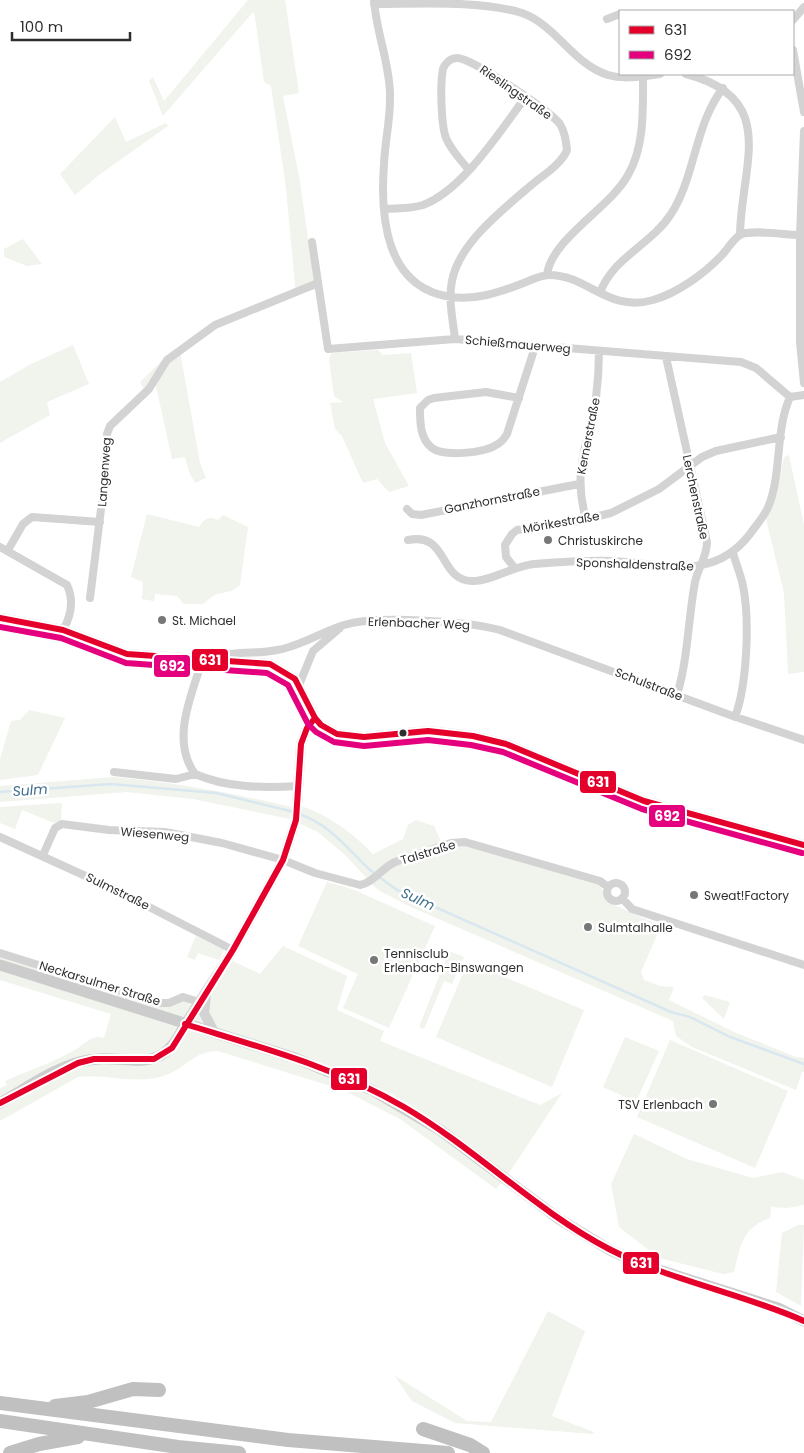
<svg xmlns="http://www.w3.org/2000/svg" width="804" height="1453" viewBox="0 0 804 1453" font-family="Poppins,sans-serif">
<rect width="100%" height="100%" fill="#fff"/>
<path fill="#f0f4ec" d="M248 0H285L299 93 283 96 300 182 315 289 296 296 286 188 271 86 264 82 255 17 253 12 163 116 149 81 153 77 164 101Z
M115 117 126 142 166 123 168 126 99 175 75 195 60 174Z
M23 239 42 264 27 266 4 257V249Z
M73 345 89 384 47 402 50 415 0 443V382L31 364Z
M378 350 383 355 411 353 417 393 373 399 385 443 409 486 389 492 377 479 363 483 342 436 335 429 330 403 343 402 334 396 329 359 331 353Z
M180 352 200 463 206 478 195 483 189 472 185 457 172 459 154 377 144 389 140 382 170 353Z
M789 455 804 525V672L788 674 784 593 766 519 777 493 784 457Z
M147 514 199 527C205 518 208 516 218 520L223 515 248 527 240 585 231 591 214 595 203 604H184L177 596 155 594 154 601 142 599 143 582 131 577Z
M29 710 65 718 38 775 0 780V759L11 721 20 720Z
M113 777C174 782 232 793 291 807L290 819 193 799 127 792 0 802V786Z
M60 803 62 804 61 821 54 823 22 810 15 829 0 823V807Z
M301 806C327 814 354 834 373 854L403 839 408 825 416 820 434 826 444 848 464 844 599 882 606 898 610 903 661 926 641 972 644 980 660 986 674 987 669 1000 734 1032 796 1057 804 1058V1072H802L796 1090 692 1047 676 1036 673 1021 411 907 378 890 344 854 318 832 298 823Z
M327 882 352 889 435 926 389 1028 343 1008 358 974 298 946Z
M196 936 224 950 219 960 198 953 195 960 187 957Z
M283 946 347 976 337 1010 384 1031 380 1041 540 1105 562 1093 509 1173 496 1189 400 1119 343 1090 218 1051C194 1051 187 1067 166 1075 137 1086 107 1073 78 1077L0 1121V1088L7 1085 5 1081C27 1071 52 1063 73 1051 83 1046 92 1033 104 1038L111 1014 0 980V955L160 1006 181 1000 206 1009 215 986 231 960 260 974Z
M449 951 464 957 452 984 444 981 424 1029 419 1027Z
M468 962 584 1010 552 1087 436 1037Z
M705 995 730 1002 724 1019 702 998Z
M625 1037 659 1051 636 1102 603 1087Z
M670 1040 788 1091 755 1168 637 1117Z
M634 1134 687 1159 753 1178 782 1172 804 1180V1205L787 1208 771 1207 770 1218C741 1229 741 1245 734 1272L723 1274 659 1258 619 1227 611 1184Z
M798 1225H804L801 1306 776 1292 782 1233Z
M548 1311 585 1331 552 1416 594 1432 593 1434 455 1423 412 1401 394 1375 467 1421 491 1422Z"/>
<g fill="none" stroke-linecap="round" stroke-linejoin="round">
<path stroke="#d9e7f0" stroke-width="2.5" d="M0 792 111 784 216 793 294 812
M299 814C329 824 347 848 369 869 378 877 388 883 397 890L671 1012 690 1017 730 1037 804 1064"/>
<path stroke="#d3d3d3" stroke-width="8" d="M374 0C376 31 389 61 390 93 391 117 385 140 384 164 380 218 386 288 451 297 476 300 498 293 521 284 529 281 540 275 549 275 588 275 608 313 653 300 678 293 705 273 722 255 728 249 733 239 740 235 751 229 786 235 800 235
M374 4C419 4 481 0 522 13 556 25 573 64 608 75 625 80 643 76 660 74
M607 19 620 14
M793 20 804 7
M793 50 804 112
M686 74C780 98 741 165 740 235
M804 131 800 235V342L804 383
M385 209C398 208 410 209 423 205 463 190 500 131 525 98
M312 242 328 349 455 339 741 362 756 368 790 397 804 395
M547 275C551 239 610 208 628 175 645 146 643 107 643 74
M600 293C612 258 651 245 671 214 696 175 694 126 723 88
M455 339C453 320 448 300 452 281 459 242 506 207 535 182 545 174 562 163 567 150 566 141 565 132 560 124 551 112 471 57 457 58 451 58 445 63 443 69 440 83 441 125 446 138 451 150 460 159 468 169
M666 357 707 542C707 557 698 568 695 582 688 620 688 659 677 695
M519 398 486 392 434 398 428 400 420 408C420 422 420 439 432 448 444 457 484 453 496 445 501 443 504 439 507 434L535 347
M407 509 412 514 421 515 579 484
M586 519C572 470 588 445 596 398 598 382 599 367 599 351
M408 540C449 532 438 580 472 581 489 582 513 566 534 564 560 562 587 560 613 561 665 564 713 582 750 534 756 525 765 516 769 505 782 471 775 431 790 397
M0 547 67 585C74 600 71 616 63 630
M8 550 23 524 32 517 100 522
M733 553C736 564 741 575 743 586 750 620 747 685 735 717
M514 567 506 557 505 545 512 534 517 530 575 522 611 513 659 489 702 457 716 451 781 437
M90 598 104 485 107 434 110 426 149 389 167 360 215 325 318 283
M203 658C192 694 170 740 195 774 227 788 264 788 298 786
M214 660C232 649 256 655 277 650 301 646 321 632 344 625 377 615 465 621 500 630L730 715 804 740
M299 685 313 651 340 628
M114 772 176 779 195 774
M0 837 114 889 233 950
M43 855 55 828 62 824 109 830 165 832 222 843 283 860 315 873 360 885C373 883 382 868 395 862L451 843 465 842 600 881 608 887
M607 892a9 9 0 1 1 18 0a9 9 0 1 1-18 0Z
M622 898 632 909 804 965
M0 953 160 1003H169L183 997 199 1002"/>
<path stroke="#d3d3d3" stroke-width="10" d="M0 618 63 630 127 654 270 664 295 679 315 718 321 725 337 734 364 737 428 731 473 736 506 744 644 801 804 845
M206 995 204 1013 212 1028 211 1032
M185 1024 233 950 283 860 296 820 301 744 307 728 315 718"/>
<path stroke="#ccc" stroke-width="11" d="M0 965 295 1058 372 1090 440 1130 559 1219 610 1250 640 1264 778 1308 804 1321
M0 1103C25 1089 51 1070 79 1062 127 1049 159 1083 185 1024"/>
<path stroke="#c0c0c0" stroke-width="14" d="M0 1403 288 1440 448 1453
M55 1406 88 1402 133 1389 159 1390
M0 1421 178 1447 239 1453
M423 1429 470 1445 483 1453
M10 1453 39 1444 78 1437"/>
<defs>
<path id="bus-1" d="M0 618 63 630 127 654 270 664 295 679 315 718 321 725 337 734 364 737 428 731 473 736 506 744 644 801 804 845
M185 1024C259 1047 336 1067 404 1107 476 1149 535 1210 609 1249 671 1281 741 1293 804 1321
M0 1103 78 1063 94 1059H154L172 1048 233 950 283 860 296 820 301 744 307 728 315 718"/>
<path id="bus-2" d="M0 627 61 638 126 663 267 673 288 685 308 724 316 732 334 742 364 746 428 740 471 745 503 752 642 809 802 853"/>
</defs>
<use href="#bus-1" stroke="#fff" stroke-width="10"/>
<use href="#bus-2" stroke="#fff" stroke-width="10"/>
<use href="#bus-1" stroke="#e4002b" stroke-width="6"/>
<use href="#bus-2" stroke="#e5007d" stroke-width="6"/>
</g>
<g fill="#777" stroke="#fff" stroke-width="2">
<circle cx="548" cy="540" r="5"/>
<circle cx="162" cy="620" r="5"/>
<circle cx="694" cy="895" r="5"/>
<circle cx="588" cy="927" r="5"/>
<circle cx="374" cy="960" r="5"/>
<circle cx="713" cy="1104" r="5"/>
</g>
<circle fill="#2e2e2e" stroke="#fff" stroke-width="2" cx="403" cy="733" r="4.5"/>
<g text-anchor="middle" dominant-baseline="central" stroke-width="5" stroke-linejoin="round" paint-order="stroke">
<g font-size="12" fill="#2e2e2e" stroke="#fff">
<text transform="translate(516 92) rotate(35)">Rieslingstraße</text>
<text transform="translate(518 344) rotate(5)">Schießmauerweg</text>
<text transform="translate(588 436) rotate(-79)">Kernerstraße</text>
<text transform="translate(104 472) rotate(-86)">Langenweg</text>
<text transform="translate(696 497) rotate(78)">Lerchenstraße</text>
<text transform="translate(492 500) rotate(-11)">Ganzhornstraße</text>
<text transform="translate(561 522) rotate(-10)">Mörikestraße</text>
<text transform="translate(635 564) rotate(2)">Sponshaldenstraße</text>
<text transform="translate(419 623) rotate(2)">Erlenbacher Weg</text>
<text transform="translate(649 684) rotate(21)">Schulstraße</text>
<text transform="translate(155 834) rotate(5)">Wiesenweg</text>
<text transform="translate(428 852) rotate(-17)">Talstraße</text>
<text transform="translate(118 891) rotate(26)">Sulmstraße</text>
<text transform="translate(100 983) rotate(17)">Neckarsulmer Straße</text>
</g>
<g font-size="12" fill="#2e2e2e" stroke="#fff" text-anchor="start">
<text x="558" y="540">Christuskirche</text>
<text x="172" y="620">St. Michael</text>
<text x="704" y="895">Sweat!Factory</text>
<text x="598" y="927">Sulmtalhalle</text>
<text x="384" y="953">Tennisclub<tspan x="384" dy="14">Erlenbach-Binswangen</tspan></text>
<text x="703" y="1104" text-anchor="end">TSV Erlenbach</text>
</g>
<g font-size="14" font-style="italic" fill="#3f6e8c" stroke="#fff">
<text transform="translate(30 790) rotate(-4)">Sulm</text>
<text transform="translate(418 899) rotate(25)">Sulm</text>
</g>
</g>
<g stroke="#fff" stroke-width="2">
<rect x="191" y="648" width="38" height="24" rx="5" fill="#e4002b"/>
<rect x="153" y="654" width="38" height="24" rx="5" fill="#e5007d"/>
<rect x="579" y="770" width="38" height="24" rx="5" fill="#e4002b"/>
<rect x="648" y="804" width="38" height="24" rx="5" fill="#e5007d"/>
<rect x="330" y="1067" width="38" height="24" rx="5" fill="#e4002b"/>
<rect x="622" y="1251" width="38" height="24" rx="5" fill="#e4002b"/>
</g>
<g font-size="14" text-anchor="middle" font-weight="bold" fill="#fff">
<text x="210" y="665">631</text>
<text x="172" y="671">692</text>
<text x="598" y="787">631</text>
<text x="667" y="821">692</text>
<text x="349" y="1084">631</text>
<text x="641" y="1268">631</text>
</g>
<rect x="619" y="10" width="175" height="65" fill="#ffffff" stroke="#ababab"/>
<rect x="629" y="26" width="25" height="8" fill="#e4002b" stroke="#ababab"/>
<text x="664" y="35" font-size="15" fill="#2e2e2e">631</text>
<rect x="629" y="51" width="25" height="8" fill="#e5007d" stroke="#ababab"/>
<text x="664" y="60" font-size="15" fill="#2e2e2e">692</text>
<path d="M12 32v8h118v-8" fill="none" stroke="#2e2e2e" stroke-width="2.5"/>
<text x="20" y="32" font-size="15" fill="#2e2e2e" stroke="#ffffff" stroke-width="4" paint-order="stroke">100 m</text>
</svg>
